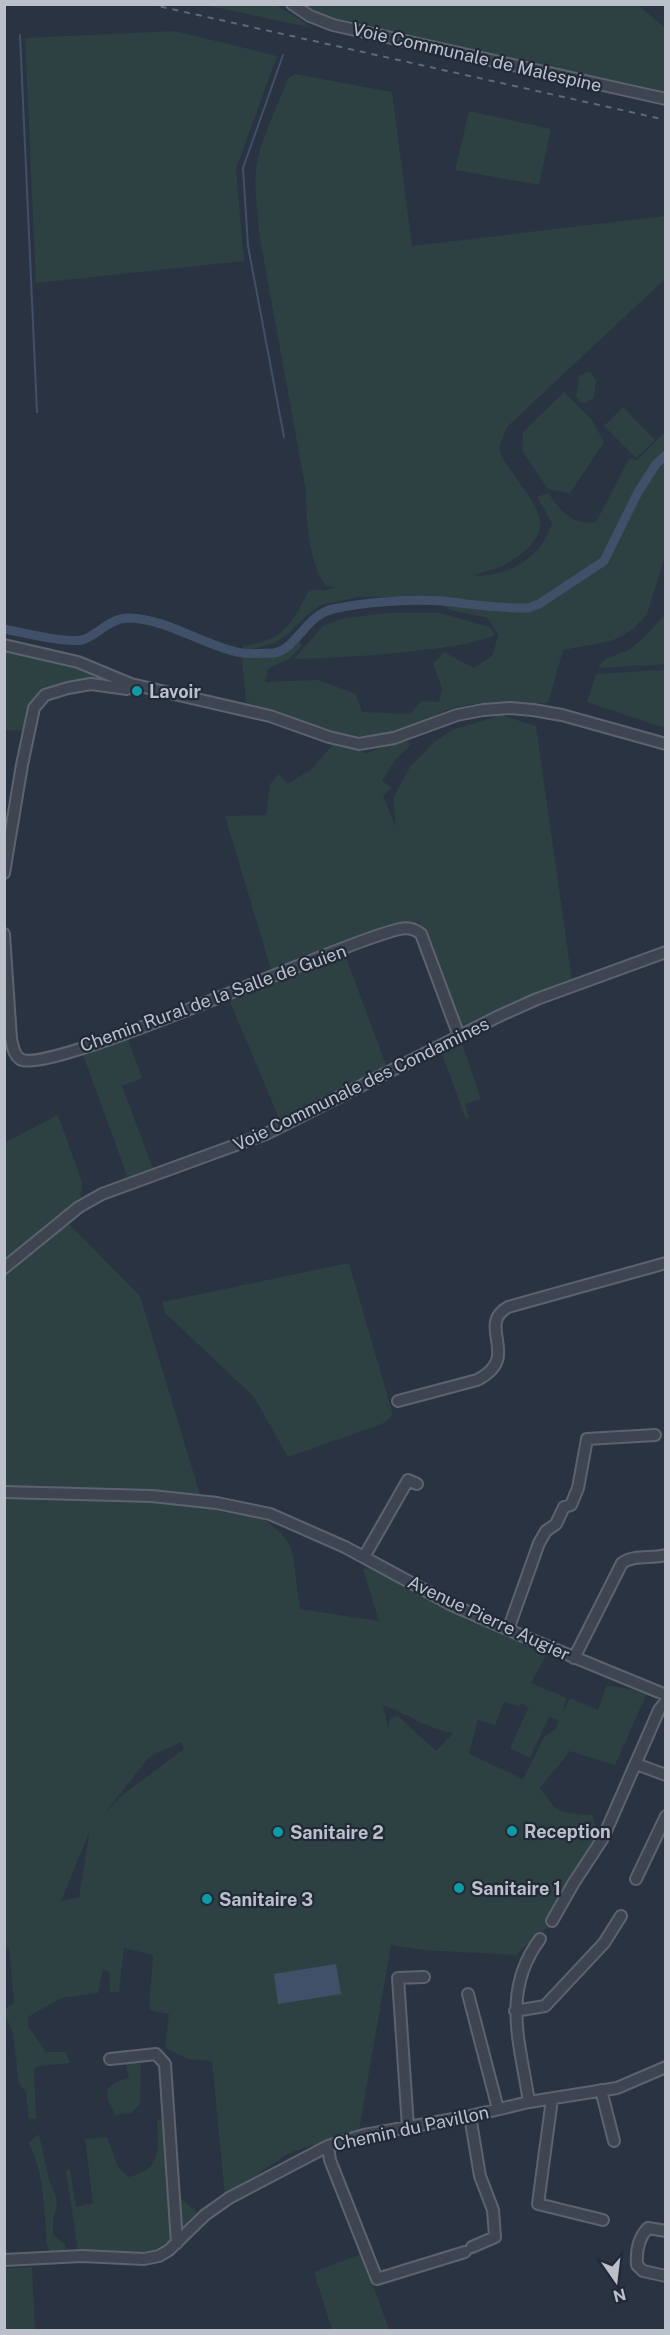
<svg xmlns="http://www.w3.org/2000/svg" width="670" height="2335" viewBox="0 0 670 2335" font-family="'Public Sans',sans-serif">
<rect width="100%" height="100%" fill="#2a3341"/>
<path fill="#2d4143" fill-rule="evenodd" d="M205 5H276L313 28Z
M306 5H638L665 28V93L411 38 327 17Z
M175 31 277 56 236 169 244 261 36 283 25 38Z
M295 74 392 92 412 246 665 216V279L508 426C505 432 500 442 500 448 500 457 505 462 510 469 537 509 562 530 508 563 498 569 483 571 473 576 510 576 541 558 552 523L537 497 548 493C562 512 571 525 596 522L629 459 637 460 665 432V556L647 614 635 627 624 635 611 641 563 650 548 703C520 704 489 700 461 706 429 713 399 739 365 737 329 736 281 714 246 702L242 657C264 661 281 655 299 642L302 645 291 658 268 669 265 682 318 680 356 694 362 712 410 714 421 701 439 702 442 688 433 664 444 652 474 668 493 655 498 635 488 618 451 610 428 598 359 597 321 605 306 616 287 635 275 643 244 651 242 646C284 640 291 626 309 590H326L335 587 326 586C309 564 306 518 306 491L260 239C258 213 252 184 258 158 264 132 278 104 288 79Z
M469 111 551 129 539 185 455 170Z
M586 372 591 373 596 380 594 398 586 403 580 402 576 396 579 376Z
M564 392 592 420 604 442 570 493 548 489 522 450 523 432Z
M623 407 655 440 636 458 604 426Z
M388 613H440L490 627 495 635C470 645 441 648 414 651 374 656 334 658 294 659L323 626 340 619Z
M665 615V664L598 668C608 652 621 657 634 646 646 637 655 625 665 615Z
M5 649 75 665 117 683 51 689 26 731 5 730Z
M665 670V728L587 702 596 674Z
M501 715 536 726 572 981 465 1030 460 1026 419 922 399 927 272 973 225 816 266 815 270 784 278 774 288 784 313 768 333 744 366 753 405 740 411 745 395 760 382 781 392 788 383 796 396 827 393 798 410 767 434 742 452 730Z
M344 952 387 1068 281 1123 228 997Z
M127 1037 142 1078 122 1086 154 1171 128 1178 82 1052Z
M462 1044 481 1099 465 1104 469 1118 466 1119 442 1054Z
M58 1115 82 1182 81 1198 5 1262V1142Z
M67 1222 140 1296 199 1491V1496L5 1489V1272Z
M349 1263 393 1415 382 1424 288 1457 254 1397 165 1313 162 1302Z
M5 1497H101L197 1505 261 1516 286 1538 293 1555 300 1609 379 1621 363 1569 373 1568 422 1597 546 1655 531 1683 567 1698 562 1714 570 1698 598 1710 607 1685 647 1693 615 1765 569 1751C561 1766 549 1774 540 1788 559 1817 561 1812 592 1815L599 1835 580 1864 585 1876 553 1926 540 1932 516 1955 423 1950 391 1945 359 2130 289 2153 225 2196 212 2061 188 2059 165 2048 169 2014 149 2010 153 1955 124 1948 119 1992 110 1993 109 1971 103 1970 98 1993 61 1998 28 2017V2026L46 2052H66L70 2063 40 2066 34 2069 36 2118 29 2119 26 2092 19 2084 13 2033 7 2019H5V2009L14 2003 9 1948 5 1949ZM504 1702 519 1706 520 1703 529 1707 510 1748 530 1758 549 1717 559 1721 556 1729 545 1736 523 1779 469 1754 478 1720 495 1725ZM383 1705C407 1714 428 1729 453 1733L436 1751 398 1716 390 1719 388 1728ZM181 1742 184 1749 120 1797 102 1817 149 1757ZM89 1835 79 1897 61 1901 88 1835Z
M141 2059 140 2104 131 2113 115 2115 108 2100 107 2089 116 2082 129 2078 125 2061Z
M157 2120H166L170 2190 197 2212 170 2240 151 2253 78 2252 66 2170H70L76 2207 93 2203 85 2139 107 2137 118 2167 129 2177C163 2168 158 2149 157 2120Z
M39 2134 49 2180 55 2193 57 2205 53 2220V2235L65 2244V2251H50L47 2245C44 2212 45 2172 28 2143Z
M361 2254 388 2326 387 2330H332L314 2272Z
M32 2267 35 2330H5V2268Z"/>
<path fill="#415069" d="M336 1964 341 1994 278 2004 274 1974Z"/>
<g fill="none" stroke-linecap="round" stroke-linejoin="round">
<path stroke="#415069" stroke-width="2" d="M20 35 37 412
M283 55 243 168 248 246 284 437"/>
<path stroke="#415069" stroke-width="9" d="M4 629C22 632 70 645 85 639 101 632 110 618 129 618 167 619 201 644 237 652 248 655 262 653 273 653 296 651 305 615 333 609 364 602 411 599 442 601 470 604 499 609 528 608L539 604 604 561 638 492 656 464 666 455"/>
<defs>
<path id="minor" d="M292 4 310 16 333 25 666 99
M4 645 78 662 131 684 270 716 329 737 359 744 394 738 457 715 483 710 510 708 533 710 562 715 666 744
M4 873 22 765 34 708 45 695 68 688 91 684 127 689 131 684
M4 934 11 1039C13 1046 13 1054 20 1059 48 1077 346 940 400 929 408 927 415 929 421 934L459 1036
M4 1268 79 1207 102 1194 266 1134 499 1016 537 999 666 952
M398 1401 477 1380C523 1357 475 1326 508 1307L666 1263
M4 1492 152 1496 217 1503 270 1514 345 1547 452 1605 525 1637 666 1695
M364 1557 408 1480 417 1484
M508 1630 539 1543 546 1531 556 1524 564 1507 571 1505 578 1488 587 1439 655 1435
M574 1658 622 1563C635 1554 651 1559 666 1555
M636 1764 666 1775
M636 1879 666 1816
M552 1921 573 1884 603 1838 659 1710 666 1701
M468 1994 498 2109
M515 2011 545 2006 604 1943 621 1916
M110 2059 156 2054 165 2064 177 2243
M601 2090 614 2141
M552 2099 538 2204 603 2220
M529 2102C520 2043 501 1991 540 1939
M470 2116 480 2176 493 2210 495 2237 472 2247
M408 2127 398 1978 424 1977
M328 2146 330 2160 377 2279 465 2252
M666 2231 648 2228C638 2238 636 2251 637 2265L643 2271 666 2276
M4 2260 82 2256 144 2259 159 2256 169 2250 205 2215 229 2198 328 2146 364 2135 470 2116 529 2102 617 2088 666 2067"/>
</defs>
<use href="#minor" stroke="#5c636f" stroke-width="14"/>
<use href="#minor" stroke="#3e4551" stroke-width="10"/>
<path stroke="#606978" stroke-width="2" stroke-dasharray="6 6" stroke-linecap="butt" d="M149 4 666 120"/>
</g>
<g fill="#0f9aa8" stroke="#222a37" stroke-width="2">
<circle cx="137" cy="691" r="6"/>
<circle cx="512" cy="1831" r="6"/>
<circle cx="278" cy="1832" r="6"/>
<circle cx="459" cy="1888" r="6"/>
<circle cx="207" cy="1899" r="6"/>
</g>
<g text-anchor="middle" dominant-baseline="central" stroke-width="4.5" stroke-linejoin="round" paint-order="stroke">
<g font-size="18" fill="#bbc0cb" stroke="#222a37">
<text transform="translate(477 57) rotate(13)">Voie Communale de Malespine</text>
<text transform="translate(213 998) rotate(-20)">Chemin Rural de la Salle de Guien</text>
<text transform="translate(361 1084) rotate(-26)">Voie Communale des Condamines</text>
<text transform="translate(489 1618) rotate(25)">Avenue Pierre Augier</text>
<text transform="translate(411 2128) rotate(-12)">Chemin du Pavillon</text>
</g>
<g font-size="18" font-weight="bold" fill="#bbc0cb" stroke="#222a37" text-anchor="start">
<text x="149" y="691">Lavoir</text>
<text x="524" y="1831">Reception</text>
<text x="290" y="1832">Sanitaire 2</text>
<text x="471" y="1888">Sanitaire 1</text>
<text x="219" y="1899">Sanitaire 3</text>
</g>
</g>
<rect width="670" height="2335" fill="none" stroke="#bbc0cb" stroke-width="12"/>
<g transform="translate(616 2281) rotate(166)" stroke="#222a37" stroke-width="4.5" paint-order="stroke">
<path d="M0-4.5L10 22L0 15L-10 22Z" fill="#bbc0cb"/>
<text y="-9" font-size="16" font-weight="bold" text-anchor="middle" fill="#bbc0cb">N</text>
</g>
</svg>
